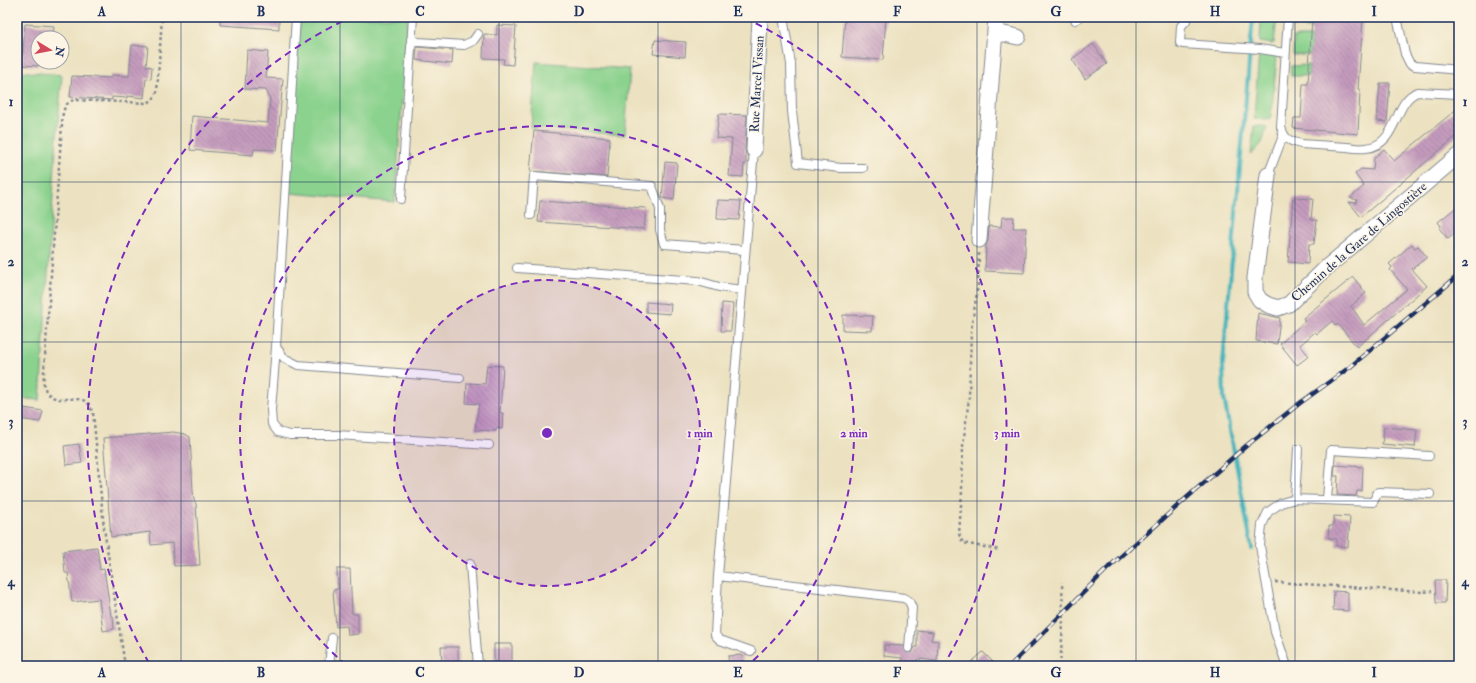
<svg xmlns="http://www.w3.org/2000/svg" width="1476" height="683" viewBox="0 0 1476 683" font-family="'IM FELL Double Pica',serif">
<defs>
<pattern id="building-back-hatch" width="6" height="6" patternUnits="userSpaceOnUse"><rect width="6" height="6" fill="#c59bbd"/><path d="M-1 5l2 2M0 0l6 6M5-1l2 2" fill="none" stroke="#9f7f9d"/></pattern>
</defs>
<rect width="100%" height="100%" fill="#fcf5e5"/>
<filter id="ink" filterUnits="userSpaceOnUse"><feTurbulence type="fractalNoise" baseFrequency=".025" numOctaves="2"/><feDisplacementMap in="SourceGraphic" scale="8" xChannelSelector="R" yChannelSelector="G"/><feConvolveMatrix kernelMatrix="1 2 1 2 8 2 1 2 1" color-interpolation-filters="sRGB"/></filter>
<filter id="wash" filterUnits="userSpaceOnUse"><feTurbulence type="fractalNoise" baseFrequency=".012" numOctaves="4" result="noise"/><feDisplacementMap in="SourceGraphic" scale="16" xChannelSelector="R" yChannelSelector="G"/><feGaussianBlur stdDeviation="0.9" result="paint"/><feColorMatrix in="noise" values="0 0 0 0 0 0 0 0 0 0 0 0 0 0 0 0 0 1.4 0 .05"/><feComposite in="paint" operator="in"/></filter>
<g filter="url(#wash)">
<rect width="100%" height="100%" fill="#ece2c1"/>
<path fill="#8ad28d" stroke="#528076" d="M300 17H408L395 202 289 193Z
M1261 17H1277L1274 43 1272 44 1260 42Z
M1295 17H1312V28L1294 27Z
M1294 37H1311L1310 55H1293Z
M1259 52 1275 54 1277 56 1271 116 1269 119 1267 120 1254 119Z
M536 62 630 69 625 135 531 128Z
M1309 65 1308 76H1291V66Z
M17 71 62 75 56 148 40 400 17 398Z
M1254 126H1264L1267 128 1262 143 1251 155Z"/>
<g fill="none" stroke-linecap="round" stroke-linejoin="round">
<path stroke="#43b3bb" stroke-width="4" d="M1252 549 1224 398 1223 363 1253 17"/>
</g>
<g id="blocks">
<path fill="url(#building-back-hatch)" d="M220 17H279V29L220 25Z
M845 17H886L883 60 842 57Z
M1312 17H1363L1358 89 1360 90 1358 134 1293 128 1294 118H1301L1303 84H1308Z
M25 24 54 26 53 38H38V66L22 65Z
M497 25 516 26 513 65 503 64 504 59 483 58 484 34 497 35Z
M655 40 686 42 685 57 653 54Z
M1093 44 1107 64 1085 79 1072 59Z
M132 45 148 46 146 66 152 67 151 79 146 78 144 98 127 96V98L112 97V100L70 97 72 76 111 78V75L129 76Z
M417 47 453 50 452 64 416 60Z
M247 50 268 52 266 78 283 79 277 150 254 149 253 155 190 150 192 116 268 123 270 99 266 90 245 89Z
M1380 83H1390L1387 122 1377 121Z
M1459 107V134L1361 217 1349 202 1356 203 1357 200 1350 198 1364 186 1355 174 1361 169 1373 170 1374 158 1384 149 1394 161Z
M719 114 747 115 745 150 746 155V164H744L743 177 729 176 732 139 716 138Z
M534 131 610 138 607 177 530 171Z
M665 162 677 163 674 200 662 198Z
M1293 198 1313 199 1311 220H1317L1314 244H1309L1308 264 1288 262Z
M718 200 741 201 739 220 717 219Z
M540 201 646 208 644 229 538 222Z
M1459 205V230L1448 239 1439 228 1441 226 1438 222Z
M1002 217H1014L1013 228H1026L1024 273 985 271 986 245 988 241 989 226 1001 227Z
M1412 244 1415 248 1418 246 1427 257 1412 269 1427 286 1357 347 1338 324 1336 326 1332 321 1317 334 1315 332 1300 345 1309 356 1297 365 1280 344 1305 321 1303 318 1353 277 1366 293 1351 306 1364 325 1407 289 1390 270 1392 267 1389 264Z
M646 302 671 304 670 314 646 312Z
M722 303 733 304 731 331H721Z
M1258 313 1280 318 1277 344 1256 341Z
M843 315 873 316 872 331 843 330Z
M487 365 503 366 500 413H503L502 429 496 428V431L475 430 479 404 466 403 467 383 485 384Z
M17 407 43 411 40 422 18 419Z
M1384 427 1417 430 1415 447 1382 444Z
M173 432 185 434 190 437 193 491 194 500 196 504 200 565 174 566 172 543 151 545 150 532 111 537 103 438Z
M79 444 82 463 66 465 64 446Z
M1335 465 1363 467 1362 491H1357L1356 496 1337 495 1338 476H1334Z
M1334 516 1350 517 1348 547 1336 546 1337 539 1328 538 1329 526H1333Z
M97 547 100 570 104 569 111 616H113L114 629 103 631 99 599 72 602 68 573H65L63 551Z
M337 569H350L352 613 353 614H358V634L348 635 347 626 336 627 333 590 338 589Z
M1435 580H1446L1445 603H1436Z
M1334 591 1348 592V611L1333 610Z
M917 630 933 632 931 640 938 641 937 661 917 659 916 666H902V658L884 656V645L904 646 906 652 912 653 915 647H917Z
M494 644H512V664H494Z
M441 647H458V666H442Z
M983 652 997 666H967Z
M742 655 743 666H729L728 656Z"/>
</g>
</g>
<g filter="url(#ink)">
<use href="#blocks" fill-opacity="0" stroke="#848890" stroke-width="1"/>
<g fill="none" stroke-linecap="round" stroke-linejoin="round">
<defs>
<path id="lane" d="M296 17 276 347 284 358 298 365 460 378
M783 17 791 64 792 111 798 163 841 168H863
M1186 17V21L1181 26 1180 43 1183 44 1260 49 1285 53
M1288 17 1281 127C1284 139 1289 141 1301 144 1316 145 1332 146 1347 147 1353 148 1360 149 1366 148 1399 145 1393 100 1418 92L1459 94
M1397 17 1405 54 1410 64 1415 66 1459 70
M1075 20 1080 17
M411 39 418 42 464 45 473 41 478 34
M1268 175 1283 136
M401 199 413 17
M531 215 534 176 652 186 660 209V230L664 244 745 250
M517 268 698 281 719 287 742 290
M276 347 271 410 272 424 278 432 290 435H337L489 445
M1295 499 1373 502 1378 492 1430 494
M1327 499 1331 450 1429 456
M470 564 478 666
M718 576 904 598 909 601 912 608 909 648
M751 651 720 640 715 635 718 576 754 150
M329 666 332 638
M1287 666 1275 632 1260 546 1262 525 1268 512 1281 503 1295 499 1298 449"/>
<path id="street" d="M995 32 1018 37
M754 150 760 17
M1268 175 1255 278V292L1260 300 1268 305 1278 308 1289 304 1327 267 1459 155
M979 240 996 17"/>
</defs>
<use href="#lane" stroke="#848890" stroke-width="10"/>
<use href="#street" stroke="#848890" stroke-width="17"/>
<path stroke="#848890" stroke-width="2.5" stroke-dasharray="3 3" stroke-linecap="butt" d="M979 253 978 285 971 331 969 398 963 445 962 491 959 534 963 543 1000 550
M1275 582 1422 592 1432 591
M125 666 104 528 93 412C91 410 90 405 88 403 76 392 51 409 44 386 43 381 44 375 44 370L63 111 67 104 73 100 147 103 153 100 157 92 162 17
M1060 666 1063 625 1062 582"/>
<use href="#lane" stroke="#fff" stroke-width="8"/>
<use href="#street" stroke="#fff" stroke-width="15"/>
<defs>
<path id="rail" d="M1010 666 1108 568 1182 502 1246 446 1300 403 1350 367 1459 275"/>
</defs>
<use href="#rail" stroke="#1b2f5e" stroke-width="4.5"/>
<use href="#rail" stroke="#fcf5e5" stroke-width="3" stroke-dasharray="9" stroke-linecap="butt"/>
</g>
</g>
<path fill="none" stroke="#1b2f5e" stroke-width="1" stroke-opacity="0.55" d="M181 17V666M340 17V666M499 17V666M658 17V666M818 17V666M977 17V666M1136 17V666M1295 17V666M17 182H1459M17 342H1459M17 501H1459"/>
<circle cx="547" cy="433" r="153" fill="#7b2cbf" fill-opacity=".12"/>
<g fill="none" stroke="#7b2cbf" stroke-width="2" stroke-dasharray="7 5">
<circle cx="547" cy="433" r="153"/>
<path d="M346 665A307 307 0 1 1 748 665"/>
<path d="M149 663A460 460 0 0 1 349 18M745 18A460 460 0 0 1 945 663"/>
</g>
<g text-anchor="middle" dominant-baseline="central" stroke-width="3" stroke-linejoin="round" paint-order="stroke">
<g font-size="13" fill="#1b2f5e" stroke="#fcf5e5">
<text transform="translate(757 84) rotate(-87)">Rue Marcel Vissan</text>
<text transform="translate(1359 242) rotate(-41)">Chemin de la Gare de Lingostière</text>
</g>
</g>
<circle cx="547" cy="433" r="6" fill="#7b2cbf" stroke="#fcf5e5" stroke-width="2"/>
<g font-size="12" text-anchor="middle" font-weight="bold" fill="#7b2cbf" stroke="#fcf5e5" stroke-width="3" stroke-linejoin="round" paint-order="stroke">
<text x="700" y="437">1 min</text>
<text x="854" y="437">2 min</text>
<text x="1007" y="437">3 min</text>
</g>
<rect width="1476" height="683" fill="none" stroke="#fcf5e5" stroke-width="44"/>
<g transform="translate(50 50) rotate(100)"><circle r="19" fill="#fcf5e5" stroke="#a2a6af"/>
<path d="M0-3L7 15L0 10L-7 15Z" fill="#d1495b"/>
<text y="-6" font-size="11" font-weight="bold" text-anchor="middle" fill="#1b2f5e">N</text>
</g>
<rect x="22" y="22" width="1432" height="639" fill="none" stroke="#1b2f5e" stroke-width="1.5"/>
<g font-size="13" text-anchor="middle" font-weight="bold" fill="#1b2f5e">
<text x="102" y="16">A</text>
<text x="261" y="16">B</text>
<text x="420" y="16">C</text>
<text x="579" y="16">D</text>
<text x="738" y="16">E</text>
<text x="897" y="16">F</text>
<text x="1056" y="16">G</text>
<text x="1215" y="16">H</text>
<text x="1374" y="16">I</text>
<text x="11" y="106">1</text>
<text x="1465" y="106">1</text>
<text x="11" y="266">2</text>
<text x="1465" y="266">2</text>
<text x="11" y="426">3</text>
<text x="1465" y="426">3</text>
<text x="11" y="586">4</text>
<text x="1465" y="586">4</text>
<text x="102" y="677">A</text>
<text x="261" y="677">B</text>
<text x="420" y="677">C</text>
<text x="579" y="677">D</text>
<text x="738" y="677">E</text>
<text x="897" y="677">F</text>
<text x="1056" y="677">G</text>
<text x="1215" y="677">H</text>
<text x="1374" y="677">I</text>
</g>
</svg>
